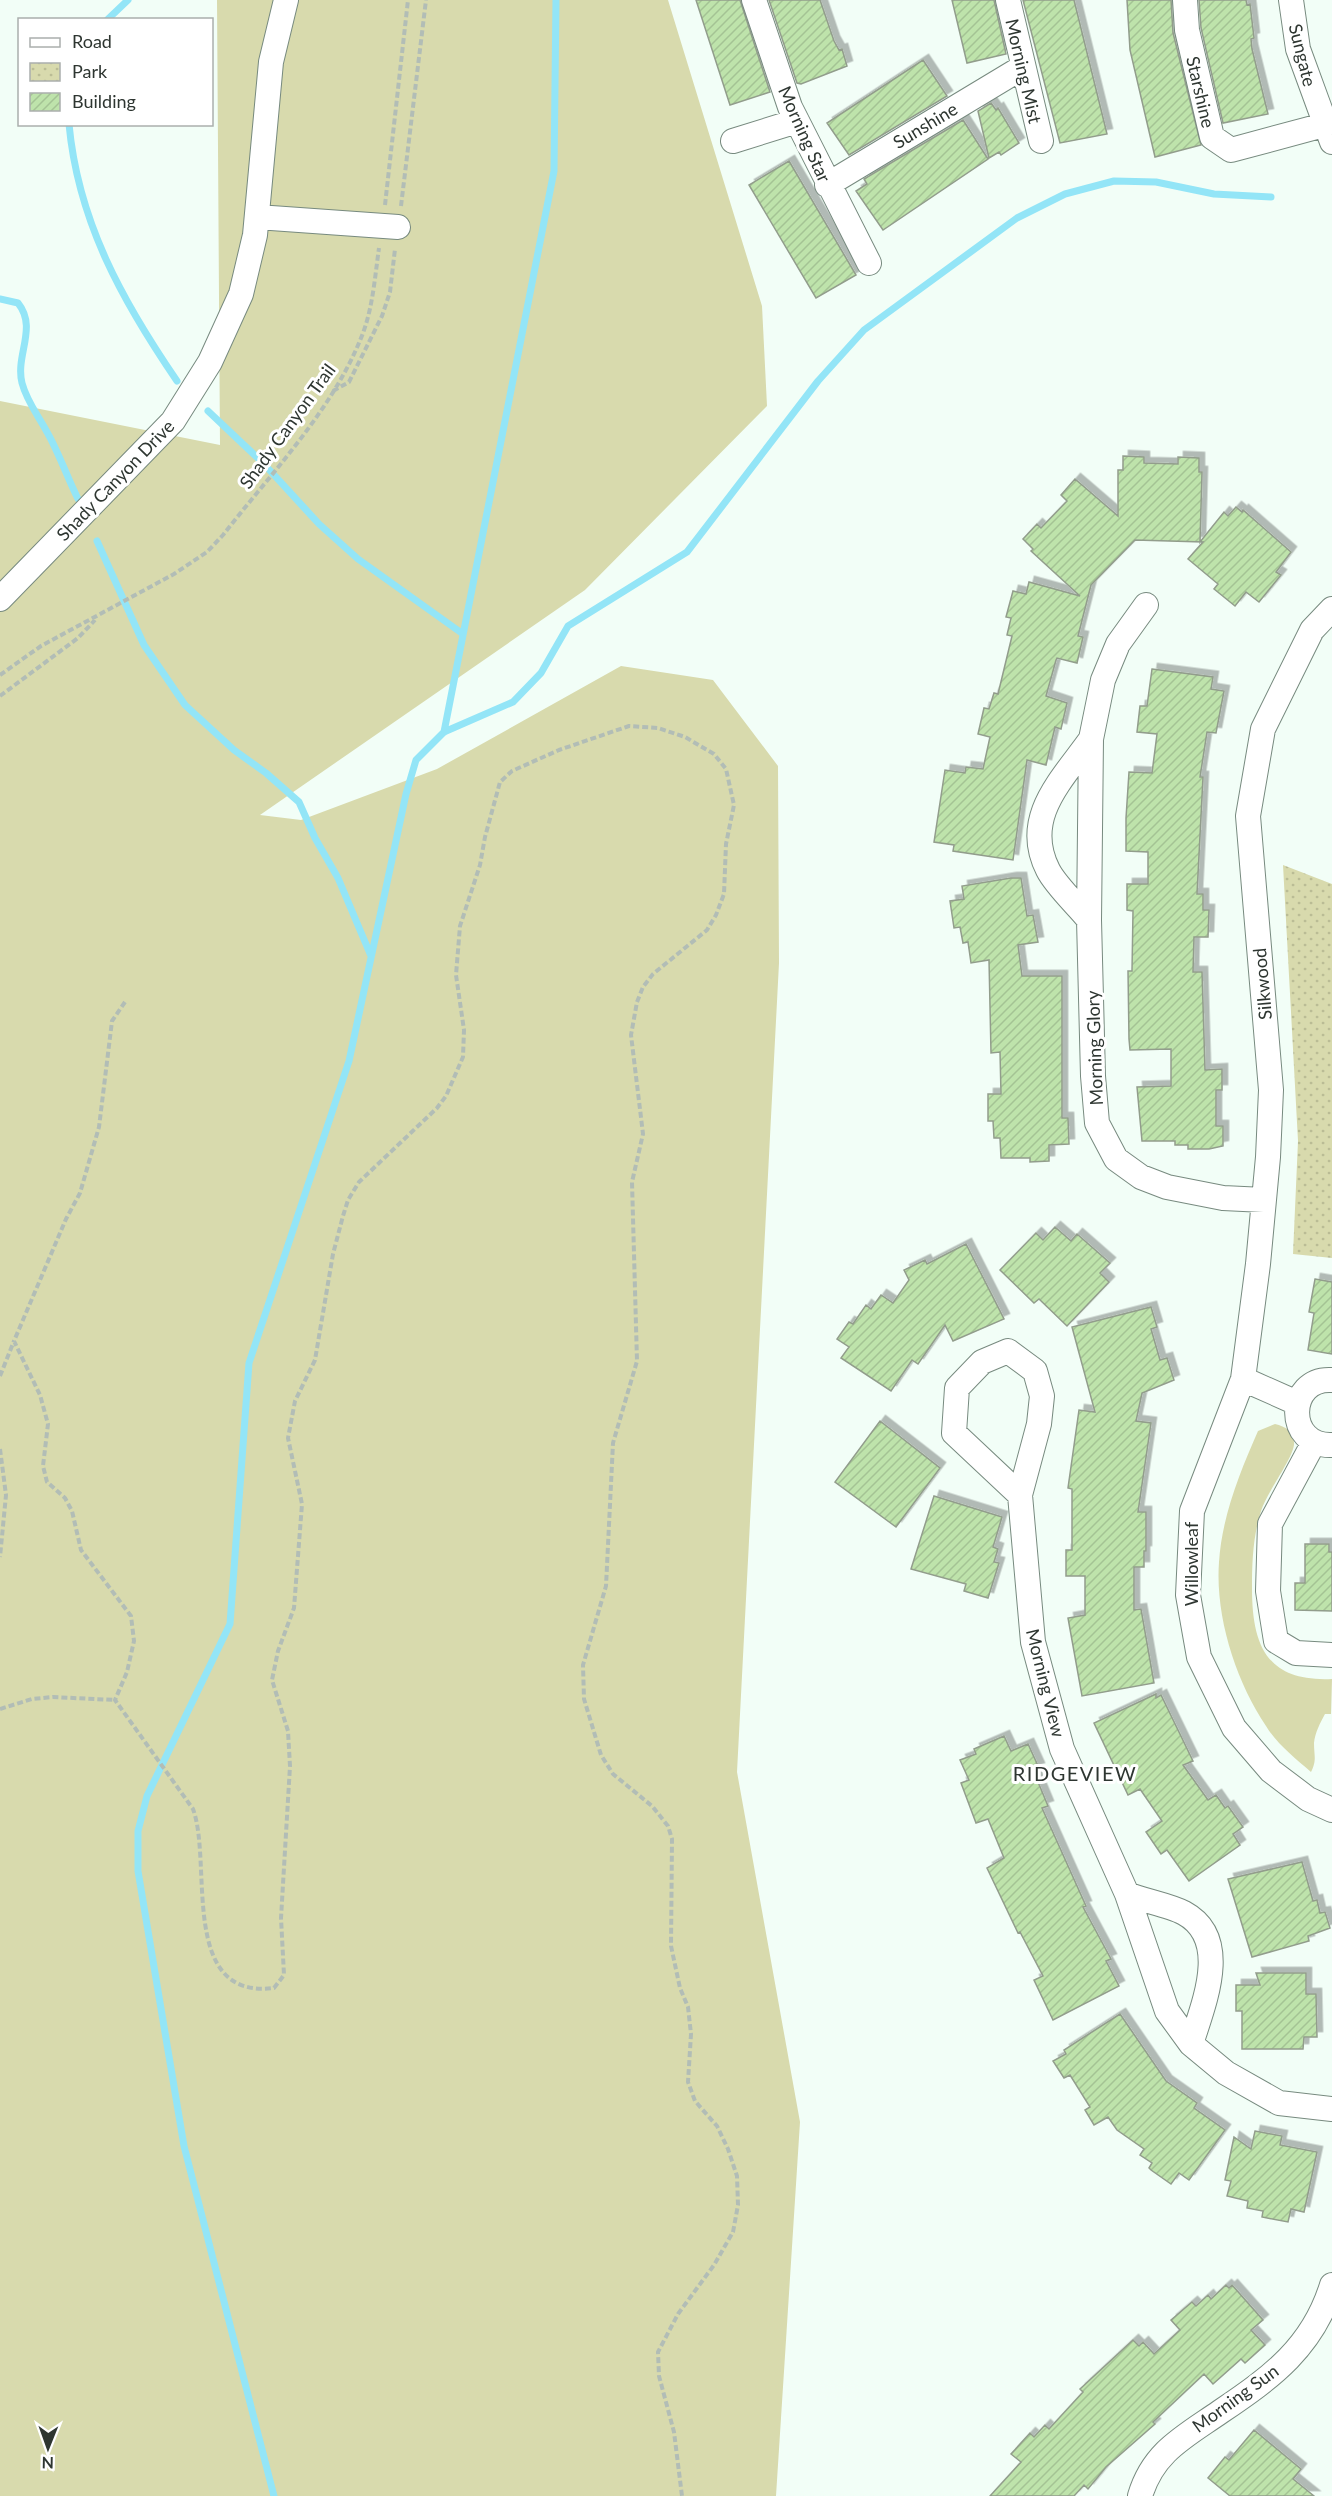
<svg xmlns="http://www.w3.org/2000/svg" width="1332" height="2496" viewBox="0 0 1332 2496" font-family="Lato,sans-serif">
<defs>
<pattern id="park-dots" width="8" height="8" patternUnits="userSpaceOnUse" patternTransform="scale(1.5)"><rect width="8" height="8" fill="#d8daad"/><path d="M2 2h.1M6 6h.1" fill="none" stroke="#babc95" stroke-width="1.8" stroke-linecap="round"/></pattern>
<pattern id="building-hatch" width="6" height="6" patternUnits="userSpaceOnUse" patternTransform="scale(1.5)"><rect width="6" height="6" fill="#bee3ab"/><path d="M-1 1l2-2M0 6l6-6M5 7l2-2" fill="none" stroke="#a4c394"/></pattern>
<filter id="shadow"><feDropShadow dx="5.5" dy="-5.5" stdDeviation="0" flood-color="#0004"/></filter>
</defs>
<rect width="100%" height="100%" fill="#f2fef7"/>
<path fill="#d8daad" d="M217 0H668L762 306 767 406 585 590 260 815 301 820 437 769 621 666 713 680 778 766 779 963 737 1772 800 2122 776 2496H0V401L220 445Z
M1275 1424C1286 1427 1295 1431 1294 1445 1292 1460 1267 1492 1261 1511 1253 1536 1252 1562 1252 1588 1252 1646 1267 1682 1332 1679L1331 1714H1325C1320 1723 1315 1733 1314 1743 1314 1756 1317 1760 1311 1772 1295 1758 1277 1744 1266 1726 1236 1681 1215 1617 1219 1562 1222 1516 1240 1472 1258 1431Z"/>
<path fill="url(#park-dots)" d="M1283 865 1332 884V1258L1293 1254 1298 1141Z"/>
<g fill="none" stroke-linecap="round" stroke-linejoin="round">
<path stroke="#93e5f7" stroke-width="7" d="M107 20 128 0
M69 124C78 222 123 302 177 381
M0 299 18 303C38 328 15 355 22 383 27 402 38 415 47 432 59 453 67 477 78 499
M208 411 264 464 319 524 358 559 463 634
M97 541 144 645 185 705 234 750 266 773 299 802 315 838 338 878 371 956
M444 732 554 171 556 0
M274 2496 184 2146 138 1871V1831L147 1796 230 1624 249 1363 349 1061 406 794 416 760 444 732 513 702 541 673 568 626 687 552 818 381 864 330 1017 218 1065 194 1114 181 1156 182 1214 194 1271 197"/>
</g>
<path fill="url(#building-hatch)" stroke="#929d8c" stroke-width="1.5" filter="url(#shadow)" d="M696 0H740L770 92 730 105Z
M769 0H820L834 41 839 50 842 49 847 66 801 84 797 83Z
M952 0H994L1006 54 967 63Z
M1023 0H1074L1107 134 1060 143Z
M1127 0H1171L1173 33 1201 145 1155 157 1130 50Z
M1199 0H1246L1247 5 1250 4 1254 38 1251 39 1252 49 1268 114 1223 123 1201 28Z
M923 60 947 96 849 155 827 123Z
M991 103 996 110 998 108 1019 143 1001 155 999 152 989 158 978 111Z
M963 120 988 159 883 230 856 191 867 184 864 179Z
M789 161 856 275 816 298 749 185Z
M1123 456 1144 457V463L1178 464V457L1199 458V472H1202L1200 542 1224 512 1228 516 1236 507 1242 512 1243 510 1291 552 1276 572 1281 575 1259 602 1246 592 1235 606 1214 589 1218 584 1188 559 1203 542 1135 540 1091 585 1078 636 1083 637 1077 663 1057 658 1056 660 1046 696 1067 703 1061 729 1055 727 1046 765 1027 760 1013 860 953 851 954 845 934 842 945 770 965 773 966 767 983 769 990 737 978 734 984 708 989 709 994 693 998 694 1012 636 1007 635 1011 618 1006 617 1013 591 1026 594 1029 582 1080 596 1031 551 1033 549 1023 539 1037 524 1041 528 1067 501 1061 495 1075 479 1118 516V470H1123Z
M1152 669 1213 677 1211 689 1224 691 1216 733 1207 732 1200 777H1203L1197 894H1203V910H1209L1208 937H1194L1193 972H1202L1205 1070 1222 1069V1090H1216V1126H1223V1146L1209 1149H1188V1145H1175V1141H1142L1137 1087 1171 1086V1049L1130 1050 1129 1039 1128 971H1132L1133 911 1127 910V884H1148V852L1126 851V818L1129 772 1152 773 1157 734 1137 732 1140 706H1147Z
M1011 878H1021L1027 916 1033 915 1038 942 1018 945 1022 976H1062V1118H1068L1069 1144 1049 1145V1161L1030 1162V1158H1001L1000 1138H994L993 1121H988V1094H1001L1000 1052 991 1053 989 960 971 963 968 942 963 943 960 927 954 928 950 901 964 899 962 886Z
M1055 1227 1071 1241 1077 1234 1110 1263 1100 1273 1109 1282 1067 1326 1039 1299 1034 1303 1000 1270 1036 1233 1043 1240Z
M966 1244 1004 1319 953 1341 945 1325 918 1364 912 1360 891 1391 841 1358 849 1347 837 1339 849 1322 853 1324 866 1305 871 1309 881 1295 893 1303 909 1280 904 1270 925 1260 927 1264Z
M1315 1279 1332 1282V1354L1308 1350 1314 1313 1309 1312Z
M1151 1307 1157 1327 1151 1329 1160 1360 1167 1358 1174 1380 1142 1393 1136 1421 1151 1423 1138 1512H1146V1551H1144V1567H1134V1610L1141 1609 1154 1683 1082 1696 1068 1618 1085 1615V1576H1066V1550H1072V1489L1068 1488 1079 1410 1095 1412 1072 1327Z
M880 1421 940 1468 896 1527 835 1482Z
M934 1496 1002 1517 993 1547 998 1549 994 1562 999 1563 988 1598 964 1591 966 1584 911 1569Z
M1305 1544H1329V1552H1332V1611L1295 1610V1583H1305Z
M1156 1694V1698L1161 1695 1193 1761 1183 1765 1208 1800 1216 1795 1225 1808 1228 1806 1243 1827 1233 1834 1240 1845 1189 1881 1167 1850 1161 1854 1146 1832 1162 1821 1140 1789 1128 1795 1094 1723Z
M1004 1736 1011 1751 1028 1744 1039 1768 1033 1770 1048 1806 1042 1808 1086 1906 1083 1907 1111 1959 1106 1961 1119 1986 1053 2020 1034 1980 1043 1976 1020 1932 1018 1933 987 1868 1004 1858 988 1819 976 1823 961 1783 969 1780 960 1760 976 1754 974 1749Z
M1302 1862 1313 1901 1317 1900 1320 1913 1325 1912 1330 1928 1308 1936 1309 1941 1252 1957 1228 1879Z
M1256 1973H1306V1994H1316L1317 2037H1304L1303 2049H1242V2011H1236V1985H1260Z
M1120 2014 1166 2081 1197 2103 1194 2108 1225 2130 1189 2180 1179 2173 1171 2184 1151 2170 1149 2168 1152 2163 1140 2155 1144 2149 1117 2130 1108 2117 1094 2125 1085 2110 1090 2107 1070 2075 1064 2078 1053 2061 1066 2054 1064 2050Z
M1255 2131 1282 2136 1280 2145 1317 2152 1304 2212 1291 2209 1288 2222 1262 2217 1263 2211 1247 2208 1248 2201 1227 2196 1231 2181 1225 2180 1234 2137 1251 2149Z
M1226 2285 1229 2288 1232 2285 1263 2320 1251 2330 1265 2345 1245 2363 1241 2359 1213 2384 1204 2374 1153 2422 1155 2424 1106 2467 1088 2489 1084 2485 1074 2496H990L1021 2462 1011 2454 1030 2433 1034 2437 1045 2425 1049 2429 1083 2392 1080 2389 1133 2340 1139 2346 1143 2342 1154 2354 1180 2330 1171 2320 1192 2302 1196 2306 1208 2295 1211 2299Z
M1254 2430 1301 2469 1293 2479 1314 2496H1230L1208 2478 1225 2457 1229 2460Z"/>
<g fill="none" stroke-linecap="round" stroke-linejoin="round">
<defs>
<path id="minor" d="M754 0 790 107 869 263
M1008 0 1041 141
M1185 0 1187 30 1212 137 1231 150 1324 125
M1291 0 1298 49 1332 142
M733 141 797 121
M827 185 1023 67
M257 217 398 227
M0 599 173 421 210 362 241 294 255 235 271 62 286 0
M1146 605 1118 644 1103 680 1091 739 1089 920 1093 1076 1097 1123 1116 1159 1141 1177 1167 1187 1223 1198 1264 1200
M1332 609 1312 630 1263 729 1248 816 1271 1090 1268 1157 1258 1264 1243 1379 1192 1511 1188 1595 1199 1657 1234 1728 1271 1771 1308 1799 1332 1810
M1089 920C1078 906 1056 886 1048 870 1021 817 1063 779 1091 739
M1243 1379 1297 1403
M1332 1380C1286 1377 1285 1447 1332 1445
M1314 1442 1270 1524 1268 1591 1276 1641 1296 1653 1332 1655
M1020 1495 954 1433 957 1388 982 1362 1008 1351 1035 1371 1042 1396 1039 1424 1020 1495 1033 1642 1062 1749 1127 1894 1167 2011 1191 2044 1226 2073 1279 2103 1332 2109
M1127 1894C1144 1901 1169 1905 1184 1913 1232 1939 1203 2005 1191 2044
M1140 2496C1153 2452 1184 2437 1220 2412 1272 2377 1313 2347 1332 2285"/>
</defs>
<use href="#minor" stroke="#778a7f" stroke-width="26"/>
<path stroke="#b2bdb6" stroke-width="4" stroke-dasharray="6 3" stroke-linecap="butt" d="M385 205 408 0
M401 206 426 0
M333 391 349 382 382 316 390 292 395 249
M0 675 41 646 174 574 207 552 223 535C272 472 334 409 363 333 373 306 375 276 379 248
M0 696 78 638 95 620
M125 1002 112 1021 99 1127 80 1193 66 1219 14 1341 40 1395 48 1424 43 1466 47 1482 65 1498 72 1511 81 1550 131 1616 134 1641 127 1672 115 1700 193 1809C213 1863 178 2000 274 1988L284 1975 281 1918 290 1766 288 1731 272 1680 278 1651 294 1608 302 1504 288 1438 295 1401 315 1360 333 1254 343 1216 348 1200 359 1182 437 1108 446 1096 463 1057 464 1030 456 975 460 926 480 865 485 837 500 782 512 771 559 750 629 726 658 728 685 737 714 754 726 769 734 805 726 844 724 894 716 915 707 930 653 974 643 987 637 1002 631 1035 643 1134 632 1182 637 1361 613 1443 606 1586 583 1665 584 1699 601 1755 613 1774 652 1806 668 1826 672 1839 671 1946 680 1988 688 2007 691 2034 688 2082 695 2101 717 2126 728 2149 737 2176 738 2205 733 2232 714 2265 678 2314 658 2352 659 2376 674 2432 682 2496
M0 1376 14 1341
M0 1449 6 1495 0 1557
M0 1709 32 1699 53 1697 115 1700"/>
<use href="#minor" stroke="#fff" stroke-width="24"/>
</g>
<g text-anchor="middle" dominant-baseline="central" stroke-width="6" stroke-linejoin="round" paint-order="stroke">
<g font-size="18" fill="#2e3631" stroke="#fff">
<text transform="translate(1303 55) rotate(76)">Sungate</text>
<text transform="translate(1024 71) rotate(77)">Morning Mist</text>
<text transform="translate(1201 92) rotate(77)">Starshine</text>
<text transform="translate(925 125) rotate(-31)">Sunshine</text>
<text transform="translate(805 134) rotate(66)">Morning Star</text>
<text transform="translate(287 426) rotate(-54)">Shady Canyon Trail</text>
<text transform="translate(115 480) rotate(-46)">Shady Canyon Drive</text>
<text transform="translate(1262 984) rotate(-95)">Silkwood</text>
<text transform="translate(1094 1048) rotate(-92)">Morning Glory</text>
<text transform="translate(1191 1564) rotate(-90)">Willowleaf</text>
<text transform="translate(1046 1683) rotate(76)">Morning View</text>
<text transform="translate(1235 2398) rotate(-36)">Morning Sun</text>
</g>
<g font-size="20" letter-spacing="1.5" fill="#2e3631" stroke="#fff">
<text x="1075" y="1773">RIDGEVIEW</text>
</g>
</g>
<rect x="18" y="18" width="195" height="108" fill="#ffffff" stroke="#abafad" stroke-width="1.5"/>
<rect x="30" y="38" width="30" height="9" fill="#ffffff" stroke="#abafad" stroke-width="1.5"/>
<text x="72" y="48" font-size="18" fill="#2e3631">Road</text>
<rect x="30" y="63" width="30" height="18" fill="url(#park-dots)" stroke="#abafad" stroke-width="1.5"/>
<text x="72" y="78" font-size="18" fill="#2e3631">Park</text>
<rect x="30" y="93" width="30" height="18" fill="url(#building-hatch)" stroke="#abafad" stroke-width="1.5"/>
<text x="72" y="108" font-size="18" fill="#2e3631">Building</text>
<g transform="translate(48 2448) rotate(181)" stroke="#ffffff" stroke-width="4.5" paint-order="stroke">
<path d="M0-4.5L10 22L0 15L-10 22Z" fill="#2e3631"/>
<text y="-9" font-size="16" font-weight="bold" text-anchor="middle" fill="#2e3631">N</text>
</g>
</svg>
